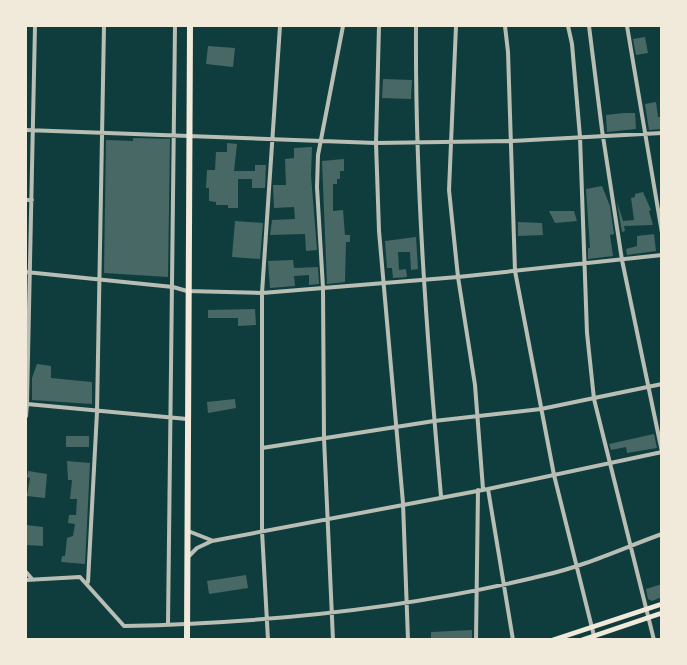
<svg xmlns="http://www.w3.org/2000/svg" width="687" height="665" viewBox="0 0 687 665" font-family="'Asap Condensed',sans-serif">
<rect width="100%" height="100%" fill="#0f3d3e"/>
<path fill="#486865" d="M645 37 648 53 636 55 633 39Z
M208 46 235 48 233 67 206 64Z
M383 79 412 80 411 99 382 98Z
M656 102 658 117H662V129L649 130 645 104Z
M624 113H635L636 129 607 132 606 115Z
M133 138 170 139 168 277 104 273 106 140 133 141Z
M227 143 237 144 234 171H255V165H266L265 188H252V179H238V208H228V205H216V202L209 201V188H206L207 170H215L216 152H227Z
M312 147 311 176 317 250 306 251 305 234 270 235 272 220 295 219 294 207 274 208 273 185H286L285 159 294 158V148Z
M344 159V171H340V179H337V184H333V211L343 210 345 235H350V242H346L345 282 327 284 322 161Z
M602 186 610 206 614 234 610 235 613 256 588 259V248H590L586 189Z
M643 192 651 210 649 211 653 225 624 226 625 231 622 232 617 202 623 221 634 220 631 198 635 197V194Z
M549 211H574L577 221 555 223Z
M235 221 263 223 260 259 232 257Z
M518 222 542 223 543 235 518 236Z
M654 234 656 251 627 255 626 249 637 246V236Z
M416 237 418 269 411 270 410 252H398L399 270 406 269 407 277 393 278 392 268H387L385 241Z
M293 260 294 268 318 267 319 284 309 285V275L294 276 295 286 270 288 268 261Z
M255 309 256 325 238 326V318H208V310Z
M37 364 51 366V378L92 382V404L32 400V378Z
M235 399 236 408 208 413 207 402Z
M654 434 657 448 627 453 626 447 611 450 609 444Z
M66 436H89V447H66Z
M67 461 90 463 85 564 61 562 62 556H65L67 538 73 536 75 524 68 523 69 515H76L77 499H70L72 480H68Z
M28 471 47 474 45 498 27 496 30 478 27 477Z
M26 525 43 527V546L26 545Z
M246 575 248 588 209 594 207 581Z
M662 584V597L652 601 648 599 646 589Z
M472 630V639H431V632Z"/>
<g fill="none" stroke-linecap="round" stroke-linejoin="round">
<path stroke="#b8beb3" stroke-width="4" d="M35 26 27 404 187 419
M379 26 376 143 379 231 403 503 408 640
M416 26C415 183 427 339 441 496
M456 26 449 190 458 277 475 385 483 489
M505 26 508 52 515 271 554 475 595 640
M568 26 572 44 580 137 587 333 594 399 654 640
M589 26 602 130 622 260 662 452
M627 26 662 233
M26 130 376 143 512 141 662 133
M26 200H32
M26 272 173 287 187 291 262 293 458 277 662 255
M26 416 27 404
M262 448 434 421 541 409 662 384
M488 489 513 640
M188 531 211 540
M188 557 197 548 212 541 488 489 662 452
M26 572 32 579
M26 580 80 577 124 626C265 623 408 609 545 575 585 566 623 548 662 534
M88 582 97 412 104 26
M168 625 175 26
M268 640 262 531V293L280 26
M333 640 324 438 323 288 317 187 318 155 343 26
M476 640 478 490"/>
<path stroke="#f1e9da" stroke-width="5" d="M553 640 662 604
M582 640 662 613"/>
<path stroke="#f1e9da" stroke-width="6" d="M187 640 190 26"/>
</g>
<rect width="687" height="665" fill="none" stroke="#f1e9da" stroke-width="54"/>
</svg>
